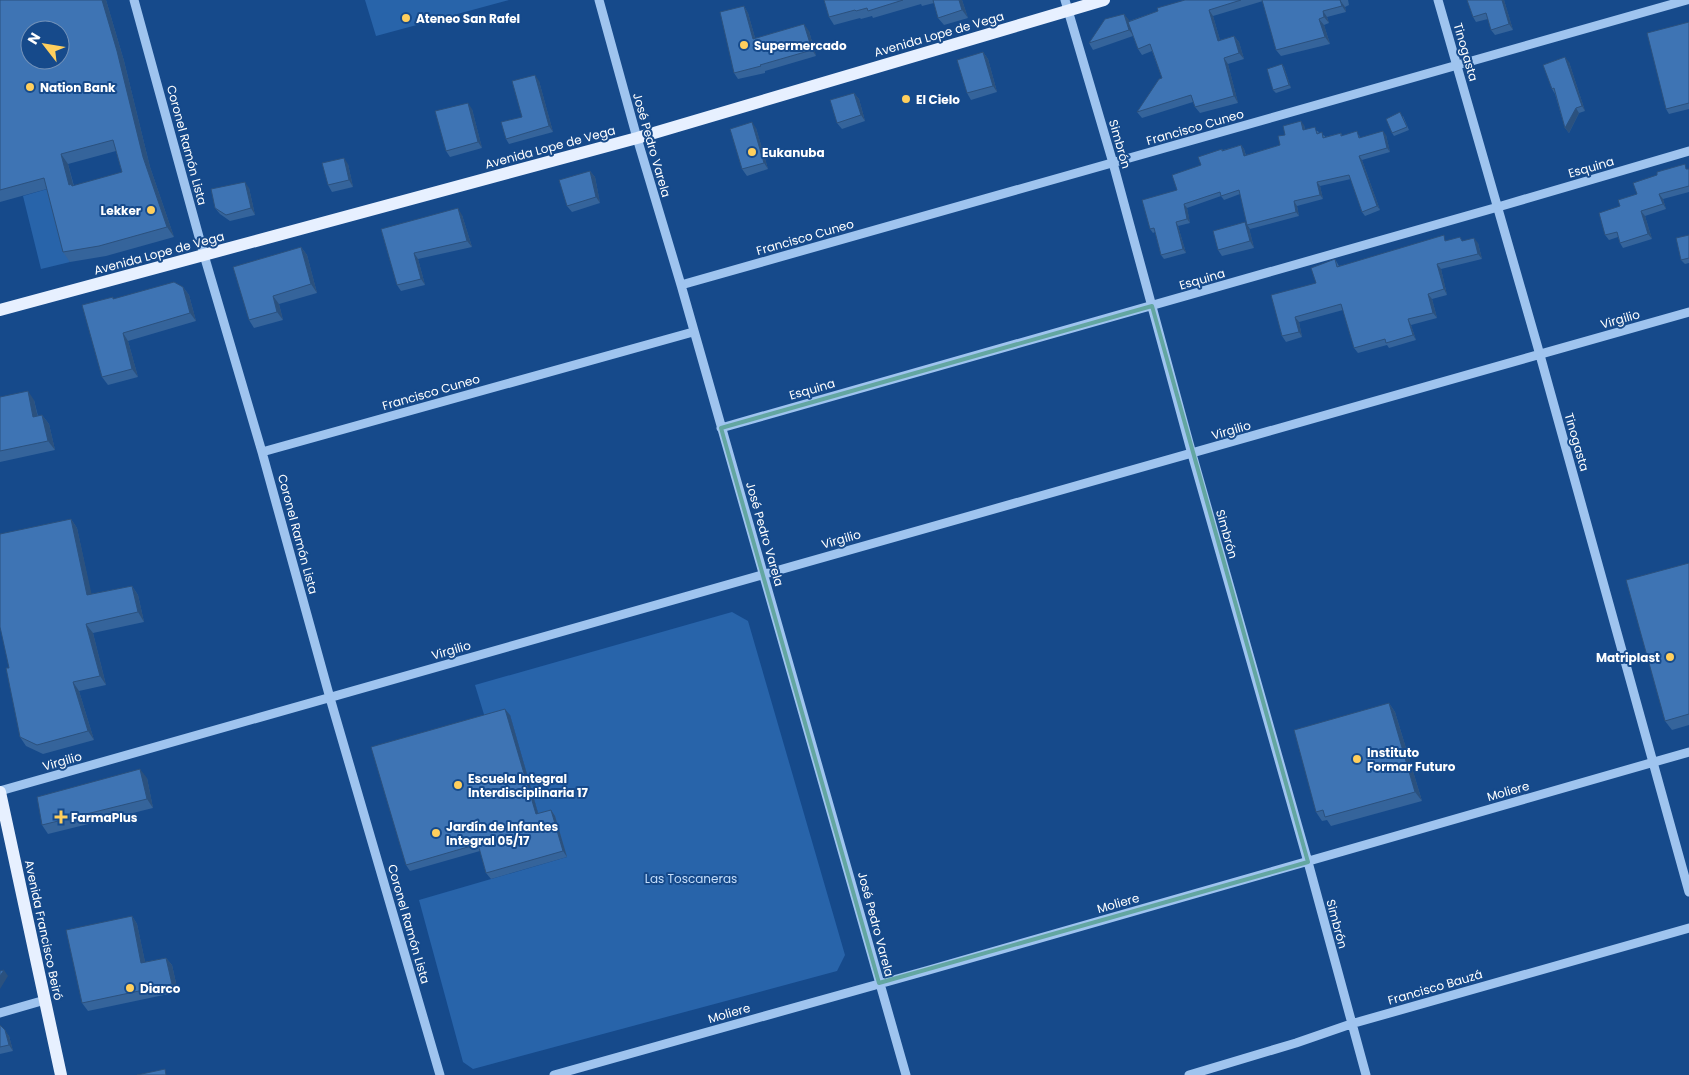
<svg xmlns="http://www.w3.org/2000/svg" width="1689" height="1075" viewBox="0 0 1689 1075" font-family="Poppins,sans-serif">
<rect width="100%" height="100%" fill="#164a8b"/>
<path fill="#2864aa" d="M365 0H509L376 36Z
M51 188 70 262 41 269 23 196Z
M732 612 748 621 845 955 837 971 473 1069 463 1062 419 900 567 857 540 820 510 715 486 721 475 685Z"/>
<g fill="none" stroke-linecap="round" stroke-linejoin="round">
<path stroke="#9fc4ef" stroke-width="9" d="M134 0 204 255 262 452 330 698 440 1075
M599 0 637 138 681 285 906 1075
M1065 0 1113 163 1192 454 1308 862 1366 1075
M1438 0 1540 355 1689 892
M681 285 1687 0
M721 428 1498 207 1689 151
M262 452 693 332
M0 791 1689 312
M0 1013 45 1000
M554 1075 929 970 1689 752
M1189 1075 1296 1043 1351 1024 1689 928"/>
<path stroke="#e7f0ff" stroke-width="12" d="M0 310 637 138 1104 0
M0 792 61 1075"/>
</g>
<path fill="#35649b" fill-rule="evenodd" d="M0 0H106L124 61 150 167 174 237 106 256 70 262 63 252 47 189 0 202ZM116 151 122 172 74 186 68 164Z
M824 0H962L968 18 944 25 938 18 934 3 922 6 921 4 873 18 872 16 861 19 860 18 834 25 829 17Z
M1185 0H1348L1349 5 1345 7 1346 12 1327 17 1329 23 1324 25 1330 44 1281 56 1276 50 1263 1 1213 16 1220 40 1234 36 1239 42 1244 59 1228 64 1238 103 1200 113 1195 107 1193 102 1142 118 1137 112 1162 78 1152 51 1142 55 1138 49 1133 36 1093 50 1089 43 1124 14 1129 21 1158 11Z
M1467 0H1504L1513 30 1495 35 1491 30 1488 19 1476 22 1473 17Z
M744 6 748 13 755 38 809 31 816 56 765 71V73L738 79 734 73Z
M1689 22V109L1669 114 1666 109Z
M983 52 988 59 997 92 971 100 967 93Z
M1569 62 1585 111 1579 113 1569 133 1565 128 1555 94 1552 89Z
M1282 64 1284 67 1291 88 1276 93 1273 90Z
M539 81 553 132 509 144 506 139 522 117Z
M854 93 859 99 865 121 842 129 837 123Z
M472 109 482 148 450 157 446 151Z
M1403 116 1409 130 1394 136 1392 133Z
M1304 125 1305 130 1318 131 1319 133 1325 136V137L1341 133 1342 135H1359L1360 138 1386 135 1390 152 1362 160 1380 210 1365 216 1362 212 1351 179 1320 186 1323 199 1297 206 1299 216 1250 229 1247 225 1240 194 1224 200 1221 196 1187 208 1190 223 1178 226 1186 253 1164 259 1161 255 1155 232 1153 233 1150 229 1177 190 1201 165 1222 149 1223 150 1241 145 1244 149 1246 155 1280 145 1285 135Z
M756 128 768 169 747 176 742 169Z
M348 164 353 187 332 192 328 185Z
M1689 169V192L1663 199 1666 209 1645 216 1652 239 1623 248 1620 243 1618 237 1609 240 1605 235 1620 206 1637 194Z
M590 171 595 177 600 203 572 212 567 206Z
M249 188 255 215 230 221 220 214 215 208Z
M462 215 472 247 418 259 425 285 401 291 397 285 381 229Z
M1249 228 1254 248 1222 256 1218 250Z
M1689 235V263L1685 264 1681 260Z
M1447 240 1463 241 1478 243 1482 259 1441 269 1447 295 1432 299 1437 318 1411 325 1416 340 1389 348 1387 345 1358 353 1354 348 1343 310 1299 322 1302 337 1286 342 1282 336 1316 283 1335 259 1339 266Z
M301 247 307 255 317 293 279 304 283 320 254 328 249 320Z
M183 287 189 295 196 321 128 341 138 377 108 385 102 377 114 299Z
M0 397 34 400 38 416 42 415 49 424 55 450 0 462Z
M71 519 77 528 91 594 132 586 138 595 144 622 93 633 106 685 79 691 94 740 43 754 26 746 20 737 9 668Z
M1689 563V725L1672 730 1665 721Z
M1389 703 1395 712 1422 801 1331 826 1327 820 1322 821 1316 812Z
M510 715 538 813 551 810 555 816 567 857 491 879 486 873 480 851 410 871 406 865Z
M147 778 153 808 48 834 42 825Z
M132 916 137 924 145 962 166 958 172 965 178 992 88 1011 82 1003Z
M0 1025 9 1036 13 1051 0 1054Z"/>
<path fill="#2b517e" d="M102 0H106L124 61 150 167 174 237 167 227 143 157Z
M959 0H962L968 18 962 10Z
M1340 0 1345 7 1346 12 1342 6Z
M1502 0H1504L1513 30 1509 24Z
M744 6 748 13 757 45 753 39Z
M1209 10 1213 16 1222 47 1218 41Z
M1323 11 1327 17 1329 23 1324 17Z
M1124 14 1129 20 1134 36 1129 30Z
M1319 19 1324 25 1330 44 1325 37Z
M804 24 809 31 816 56 812 50Z
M1234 36 1239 42 1244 59 1239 53Z
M983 52 988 59 997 92 993 86Z
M1565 57 1569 62 1585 111 1582 106Z
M1224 58 1228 64 1238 103 1234 96Z
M1282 64 1284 67 1291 88 1289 85Z
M535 75 539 81 553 132 549 126Z
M854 93 859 99 865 121 861 115Z
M468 103 472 109 482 148 478 142Z
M1576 108 1579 113 1569 133 1565 128Z
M1301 121 1304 125 1306 134 1303 130Z
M752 122 756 128 768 169 764 163Z
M1383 131 1386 135 1390 152 1387 148Z
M1241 145 1244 149 1247 160 1244 156Z
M61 154 68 164 74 188 69 185Z
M1359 156 1362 160 1380 210 1377 206Z
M344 158 348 164 353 187 349 180Z
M590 171 595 177 600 203 596 197Z
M245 182 249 188 255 215 251 208Z
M1317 182 1320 186 1323 199 1320 195Z
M1659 194 1663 199 1666 209 1663 204Z
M1294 201 1297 206 1299 216 1296 212Z
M1184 204 1187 208 1190 223 1187 219Z
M458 208 462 215 472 247 467 241Z
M1641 211 1645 216 1652 239 1648 234Z
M1176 222 1178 226 1186 253 1183 249Z
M1245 222 1249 228 1254 248 1250 241Z
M1474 238 1478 243 1482 259 1478 254Z
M301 247 307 255 317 293 311 284Z
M414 253 418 259 425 285 421 279Z
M1437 264 1441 269 1447 295 1444 289Z
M183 287 189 295 196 321 190 313Z
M1428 294 1432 299 1437 318 1433 313Z
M273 296 279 304 283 320 277 312Z
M1295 317 1299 322 1302 337 1299 332Z
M1408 319 1411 325 1416 340 1413 335Z
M123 333 128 341 138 377 132 369Z
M28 391 34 400 40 427 33 417Z
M42 415 49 424 55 450 48 441Z
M71 519 77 528 94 605 87 595Z
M132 586 138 595 144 622 138 612Z
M86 624 93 633 106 685 100 676Z
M73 682 79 691 94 740 88 731Z
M1389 703 1395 712 1422 801 1415 792Z
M505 709 510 715 540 820 536 814Z
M140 769 147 778 153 808 147 799Z
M551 810 555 816 567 857 563 851Z
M132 916 137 924 147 971 141 963Z
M166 958 172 965 178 992 172 984Z
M4 970 8 976 0 989V976Z
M5 1030 9 1036 13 1051 9 1045Z"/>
<path fill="#3e74b4" stroke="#2b517e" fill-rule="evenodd" d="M0 0H102L117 51 143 157 167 227 99 246 63 252 44 178 0 190ZM30 30H60V60H30ZM113 140 122 172 72 186 71 184 69 185 61 154Z
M824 0H903L868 11 867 8 856 11 855 10 829 17Z
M933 0H959L962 10 938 18Z
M1185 0H1241L1209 10 1218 41 1234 36 1239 53 1224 58 1234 96 1195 107 1191 95 1137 112 1159 79 1162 78 1150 44 1138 49 1128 22 1158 11 1157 8Z
M1262 0H1341H1340L1342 6 1323 11 1324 17 1319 19 1325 37 1276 50Z
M1467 0H1502L1509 24 1491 30 1486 13 1473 17Z
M744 6 753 39 804 24 812 50 760 65 761 66 734 73 720 12Z
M1124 14 1129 30 1089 43 1105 19Z
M1689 22V103L1666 109 1647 33Z
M983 52 993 86 967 93 957 60Z
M1565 57 1582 106 1576 108 1565 128 1554 88 1552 89 1543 65Z
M1282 64 1289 85 1273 90 1267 69Z
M535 75 549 126 506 139 501 122 522 117 512 81Z
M854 93 861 115 837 123 830 100Z
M468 103 478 142 446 151 435 111Z
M1400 112 1407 127 1392 133 1386 119Z
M1301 121 1303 130 1315 127 1317 134 1322 132 1323 138 1341 133V136L1357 131 1359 138 1383 131 1387 148 1359 156 1377 206 1362 212 1349 175 1317 182 1320 195 1294 201 1296 212 1247 225 1239 190 1221 196 1220 192 1184 204 1187 219 1176 222 1183 249 1161 255 1154 228 1150 229 1142 200 1177 190 1172 175 1201 165 1198 157 1222 149V151L1241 145 1244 156 1280 145 1278 136 1285 135 1283 126Z
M752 122 764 163 742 169 730 129Z
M344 158 349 180 328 185 322 163Z
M1685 164 1686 169H1689V186L1659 194 1663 204 1641 211 1648 234 1620 243 1617 232 1605 235 1599 213 1620 206 1618 200 1637 194 1633 183 1657 175V172Z
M590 171 596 197 567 206 559 180Z
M245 182 251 208 226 215 215 208 211 189Z
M458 208 467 241 414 253 421 279 397 285 381 229Z
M1245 222 1250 241 1218 250 1213 231Z
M1444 235 1445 241 1460 237 1462 241 1474 238 1478 254 1437 264 1444 289 1428 294 1433 313 1408 319 1413 335 1386 343 1385 339 1354 348 1341 304 1295 317 1299 332 1282 336 1271 295 1316 283 1311 268 1335 259 1337 267Z
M1689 235V258L1681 260 1676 238Z
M301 247 311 284 273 296 277 312 249 320 233 267Z
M174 282 183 287 190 313 123 333 132 369 102 377 82 305 113 297V299Z
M28 391 33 417 42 415 48 441 0 451V397Z
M71 519 87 595 132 586 138 612 86 624 100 676 73 682 88 731 37 745 20 737 6 668H9L0 627V534Z
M1689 563V714L1665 721 1626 580Z
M1389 703 1415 792 1325 817 1323 810 1316 812 1294 730Z
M505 709 536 814 551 810 563 851 486 873 478 844 406 865 371 747Z
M140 769 147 799 42 825 37 797Z
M132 916 141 963 166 958 172 984 82 1003 66 930Z
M4 970 0 976V971Z
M0 1025 5 1030 9 1045 0 1047Z
M165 1069 166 1075H137Z"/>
<path fill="none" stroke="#63a6a1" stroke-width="4" stroke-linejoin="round" d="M1152 306 1308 862 879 983 721 428Z"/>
<g fill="#ffcf5d" stroke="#164a8b" stroke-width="2">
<circle cx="406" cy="18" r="5"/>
<circle cx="744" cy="45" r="5"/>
<circle cx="30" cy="87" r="5"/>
<circle cx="906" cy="99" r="5"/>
<circle cx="752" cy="152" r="5"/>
<circle cx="151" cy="210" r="5"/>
<circle cx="1670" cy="657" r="5"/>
<circle cx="1357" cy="759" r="5"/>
<circle cx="458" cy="785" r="5"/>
<path d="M58.5 809.5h5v5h5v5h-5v5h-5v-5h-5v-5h5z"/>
<circle cx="436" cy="833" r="5"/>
<circle cx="130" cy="988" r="5"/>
</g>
<g text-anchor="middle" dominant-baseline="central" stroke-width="4" stroke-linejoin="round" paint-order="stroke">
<g font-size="12" font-weight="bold" fill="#fff" stroke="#164a8b" text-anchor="start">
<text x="416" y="18">Ateneo San Rafel</text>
<text x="754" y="45">Supermercado</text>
<text x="40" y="87">Nation Bank</text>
<text x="916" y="99">El Cielo</text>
<text x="762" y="152">Eukanuba</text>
<text x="141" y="210" text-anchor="end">Lekker</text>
<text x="1660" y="657" text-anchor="end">Matriplast</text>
<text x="1367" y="752">Instituto<tspan x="1367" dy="14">Formar Futuro</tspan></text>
<text x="468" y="778">Escuela Integral<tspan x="468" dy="14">Interdisciplinaria 17</tspan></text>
<text x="71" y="817">FarmaPlus</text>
<text x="446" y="826">Jardín de Infantes<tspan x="446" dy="14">Integral 05/17</tspan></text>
<text x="140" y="988">Diarco</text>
</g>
<g font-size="12" fill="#fff" stroke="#164a8b">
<text transform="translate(939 34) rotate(-16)">Avenida Lope de Vega</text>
<text transform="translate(1466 52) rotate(74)">Tinogasta</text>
<text transform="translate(1195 127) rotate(-16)">Francisco Cuneo</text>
<text transform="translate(1120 144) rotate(74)">Simbrón</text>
<text transform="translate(187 145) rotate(75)">Coronel Ramón Lista</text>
<text transform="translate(652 145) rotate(74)">José Pedro Varela</text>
<text transform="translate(550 147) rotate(-15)">Avenida Lope de Vega</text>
<text transform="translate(1591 167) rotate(-16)">Esquina</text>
<text transform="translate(805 237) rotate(-16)">Francisco Cuneo</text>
<text transform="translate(159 253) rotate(-15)">Avenida Lope de Vega</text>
<text transform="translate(1202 279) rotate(-16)">Esquina</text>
<text transform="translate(1620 319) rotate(-16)">Virgilio</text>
<text transform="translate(812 389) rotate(-16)">Esquina</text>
<text transform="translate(431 392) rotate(-16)">Francisco Cuneo</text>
<text transform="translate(1231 430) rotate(-16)">Virgilio</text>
<text transform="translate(1577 442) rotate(74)">Tinogasta</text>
<text transform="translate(298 534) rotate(75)">Coronel Ramón Lista</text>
<text transform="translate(765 534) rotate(74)">José Pedro Varela</text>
<text transform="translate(1227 534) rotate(74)">Simbrón</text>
<text transform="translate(841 539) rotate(-16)">Virgilio</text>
<text transform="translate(451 650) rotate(-16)">Virgilio</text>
<text transform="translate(62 761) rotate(-16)">Virgilio</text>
<text transform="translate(1508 791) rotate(-16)">Moliere</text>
<text transform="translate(1118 903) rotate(-16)">Moliere</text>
<text transform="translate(409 924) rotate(74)">Coronel Ramón Lista</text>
<text transform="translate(876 924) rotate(75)">José Pedro Varela</text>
<text transform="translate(1337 924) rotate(75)">Simbrón</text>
<text transform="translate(44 930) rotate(78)">Avenida Francisco Beiró</text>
<text transform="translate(1435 987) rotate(-16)">Francisco Bauzá</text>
<text transform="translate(729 1013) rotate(-16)">Moliere</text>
</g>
<g font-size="12" fill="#c5defb" stroke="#164a8b">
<text x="691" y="878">Las Toscaneras</text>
</g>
</g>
<g transform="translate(45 45) rotate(301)"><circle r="24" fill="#164a8b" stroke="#7392b9"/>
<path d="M0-4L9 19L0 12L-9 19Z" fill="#ffcf5d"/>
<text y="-8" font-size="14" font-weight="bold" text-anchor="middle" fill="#ffffff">N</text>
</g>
</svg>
